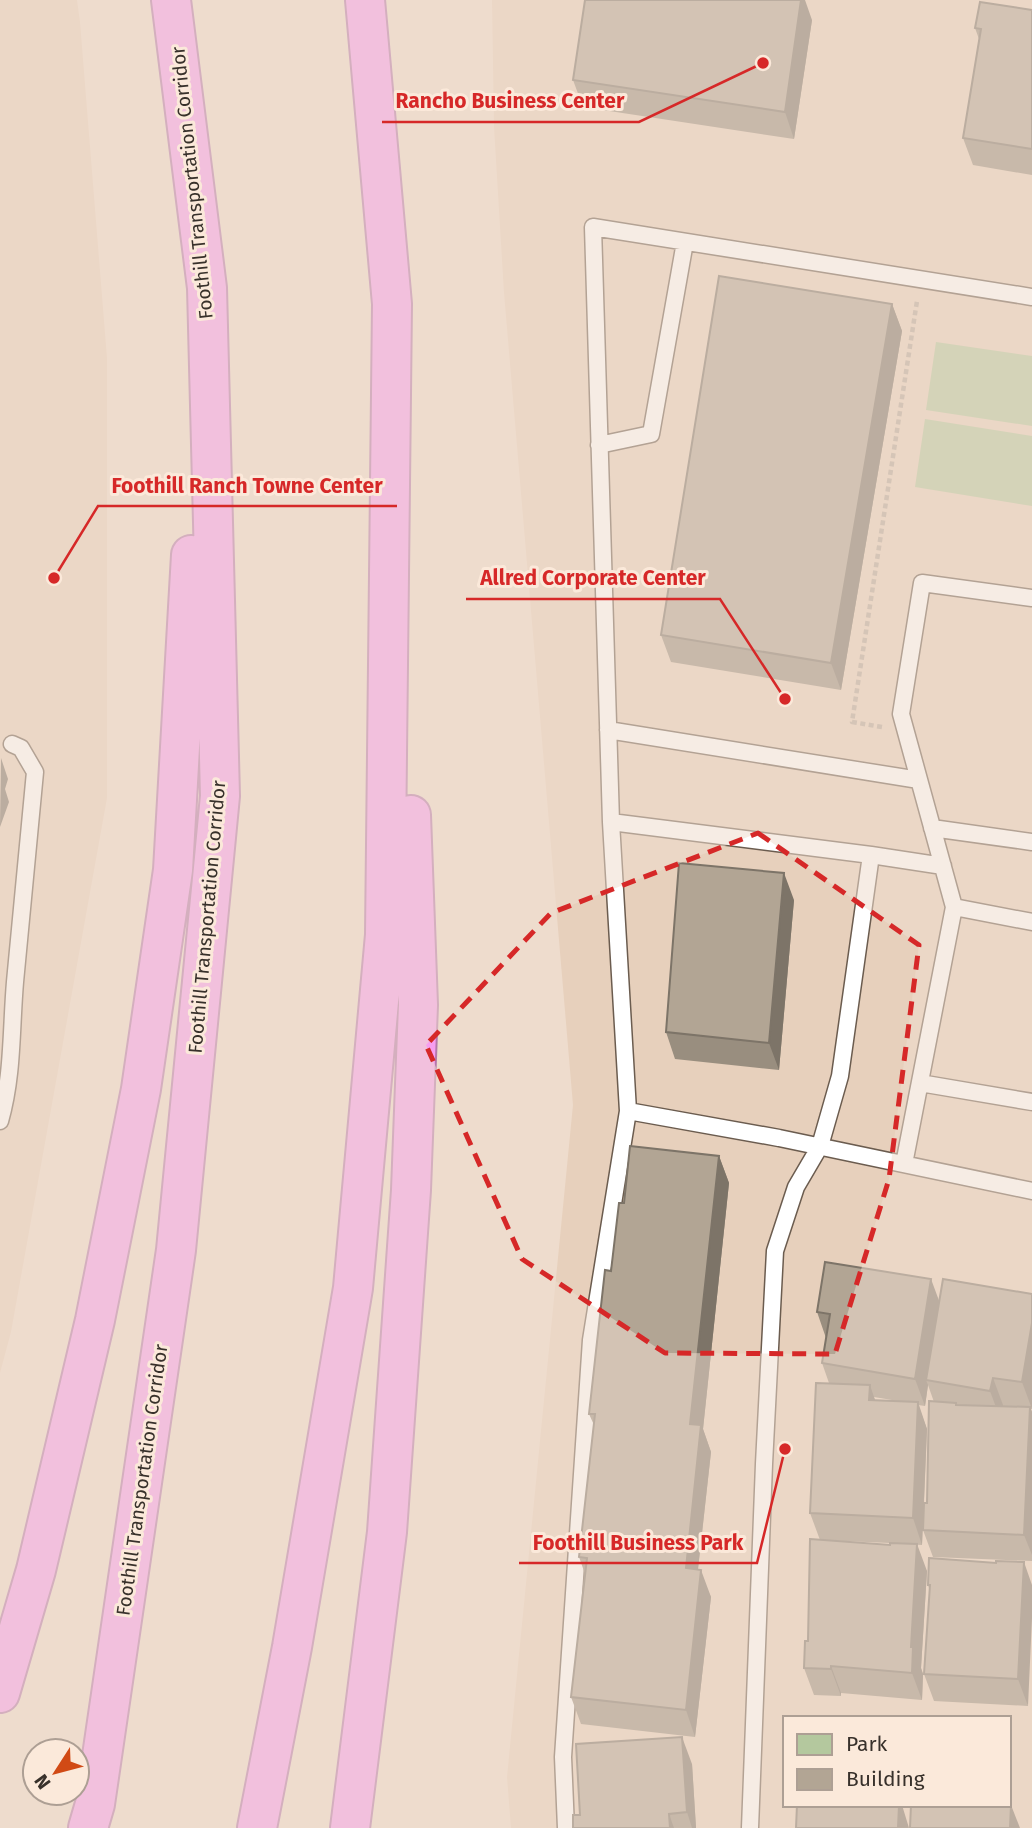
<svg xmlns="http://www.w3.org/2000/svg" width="1032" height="1828" viewBox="0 0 1032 1828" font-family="'Fira Sans',sans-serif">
<rect width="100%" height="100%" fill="#eedccd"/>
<path fill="#e7d0bc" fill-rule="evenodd" d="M0 0H77L80 22 107 358V798L11 1332 0 1373Z
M492 0H1032V1828H511L507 1777 573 1105 504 293 494 127ZM785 1718H1009V1805H785Z"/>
<path fill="#b4c89e" d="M936 342 1032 356V426L926 410Z
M925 419 1032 436V506L915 487Z"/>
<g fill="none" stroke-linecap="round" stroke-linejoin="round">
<defs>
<path id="service" d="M599 445 651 434 685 242
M608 730 919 780
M611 822 871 855 840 1076 820 1146 796 1187 775 1251 764 1464 750 1828
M932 828 1032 842
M871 855 943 866
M954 907 1032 922
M920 1083 1032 1102
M628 1111 779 1138 1032 1191
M0 1121C13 1076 11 1029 15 982 21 912 29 842 35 772L21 748 12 744
M904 1164 954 907 901 714 922 583 1032 598
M566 1828 563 1757 591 1340 628 1111 611 822 593 227 1032 297"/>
<path id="motorway" d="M0 1693 36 1570 95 1320 141 1089 173 870 191 555
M88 1828 95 1804 176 1250 220 796 207 288 171 0
M257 1828 292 1647 353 1288 385 935 392 304 365 0
M350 1828 387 1532 411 1190 418 1005 411 815"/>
</defs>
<use href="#service" stroke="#6b5c4f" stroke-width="19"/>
<use href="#motorway" stroke="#b478ab" stroke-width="42"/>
<path stroke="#b6a89b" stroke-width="4.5" stroke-dasharray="5 3.5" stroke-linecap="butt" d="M882 727 852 722 917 301"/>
<use href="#service" stroke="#fff" stroke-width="16"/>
<use href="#motorway" stroke="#f79ef0" stroke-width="38"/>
</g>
<path fill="#998e7f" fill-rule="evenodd" d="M1032 10V175L973 165 963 138 979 39 975 28Z
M812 20 794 139 583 107 573 80Z
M892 304 902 331 841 690 671 662 661 635Z
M794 900 779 1070 675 1059 666 1032Z
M719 1156 729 1183 703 1429 711 1452 698 1570 711 1597 695 1737 581 1724 571 1697 585 1574 579 1557 594 1425 589 1414 611 1271 624 1203Z
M1032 1294V1409H1031L1032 1412V1561L933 1557 923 1530V1518L922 1545 902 1544 927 1571 921 1668 923 1674 922 1700 841 1693V1696L814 1695 804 1668 808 1641 890 1545V1543L820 1540 810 1513 829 1383 822 1363 826 1338 817 1312ZM928 1385 934 1402 927 1503H924L927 1429 918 1405 925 1406ZM874 1397 898 1401 875 1400Z
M996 1563 1028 1706 934 1701 924 1674 930 1591 928 1585Z
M692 1764 696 1828H573L580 1815Z"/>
<path fill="#7d7468" d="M801 0H805L812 20 794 139 785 112Z
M892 304 902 331 841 690 831 663Z
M1 758 8 779 5 789 9 802 0 827Z
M784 873 794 900 779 1070 769 1043Z
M719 1156 729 1183 703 1429 711 1452 695 1595 686 1568 690 1424Z
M931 1279 941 1306 926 1380 928 1385 925 1406 915 1379Z
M1032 1323V1409L1022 1382Z
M993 1378 1003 1405 1000 1418 990 1391Z
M870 1385 879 1412 869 1400Z
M918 1402 927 1429 922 1545 913 1518Z
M1030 1407 1032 1412V1555L1024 1535Z
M917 1544 927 1571 921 1668 923 1674 922 1700 912 1673 911 1647Z
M1024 1562 1032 1585V1618L1028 1706 1018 1679Z
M701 1570 711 1597 695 1737 686 1710Z
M831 1666 841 1693V1696L831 1669Z
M682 1737 692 1764 696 1828H692L687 1812Z
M899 1805H902L909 1828H898Z
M1011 1805 1020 1828H1010Z
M669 1814 674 1828H670Z"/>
<path fill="#b2a594" stroke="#7d7468" stroke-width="2" d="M585 0H801L785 112 573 80Z
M980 2 1032 10V149L963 138 981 29 975 28Z
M719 276 892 304 831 663 661 635Z
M679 863 784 873 769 1043 666 1032Z
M630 1146 719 1156 690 1424 701 1425 686 1568 701 1570 686 1710 571 1697 587 1558 579 1557 595 1414H589L605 1270 611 1271 619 1203H624Z
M825 1262 931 1279 915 1379 822 1363 830 1314 817 1312Z
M943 1279 1032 1294V1323L1022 1382 993 1378 990 1391 926 1380Z
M816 1383 870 1385 869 1400 918 1402 913 1518 810 1513Z
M929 1401 956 1403V1405L1030 1407 1024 1535 923 1530 924 1503H927Z
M810 1539 890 1545V1543L917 1544 911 1647H913L912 1673 831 1666V1669L804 1668 805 1641H808Z
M929 1558 996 1563V1561L1024 1562 1018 1679 924 1674 930 1585H928Z
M682 1737 687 1812 669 1814 670 1828H573V1815H580L576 1744Z
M797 1805H899L898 1828H796Z
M911 1805H1011L1010 1828H910Z"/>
<path d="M0 0H1032V1828H0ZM758 833 919 945 889 1179 835 1354 665 1353 522 1259 426 1045 551 913Z" fill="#eedccd" fill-opacity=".55" fill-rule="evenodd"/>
<path fill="none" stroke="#d62828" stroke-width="5" stroke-dasharray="14 9" stroke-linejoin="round" d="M758 833 919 945 889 1179 835 1354 665 1353 522 1259 426 1045 551 913Z"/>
<g text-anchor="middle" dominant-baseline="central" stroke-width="6" stroke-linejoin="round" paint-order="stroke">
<g font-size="19" fill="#38312b" stroke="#fbe9da">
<text transform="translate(192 183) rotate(-96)">Foothill Transportation Corridor</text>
<text transform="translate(207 917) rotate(-85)">Foothill Transportation Corridor</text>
<text transform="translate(142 1480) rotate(-82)">Foothill Transportation Corridor</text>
</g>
</g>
<path fill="none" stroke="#d62828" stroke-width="2.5" d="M763 63L639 122H382M54 578L98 506H397M785 699L720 599H466M785 1449L757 1563H519"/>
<g fill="#d62828" stroke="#fbe9da" stroke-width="2.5">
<circle cx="763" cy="63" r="7"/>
<circle cx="54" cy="578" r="7"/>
<circle cx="785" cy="699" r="7"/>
<circle cx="785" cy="1449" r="7"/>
</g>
<g font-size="21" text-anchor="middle" font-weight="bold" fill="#d62828" stroke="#fbe9da" stroke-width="6" stroke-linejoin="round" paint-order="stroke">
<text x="510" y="108">Rancho Business Center</text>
<text x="247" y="493">Foothill Ranch Towne Center</text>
<text x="593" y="585">Allred Corporate Center</text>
<text x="638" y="1550">Foothill Business Park</text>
</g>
<rect x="783" y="1716" width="228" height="91" fill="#fbe9da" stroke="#ad9f94" stroke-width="2"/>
<rect x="797" y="1734" width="35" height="21" fill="#b4c89e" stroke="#ad9f94" stroke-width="2"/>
<text x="846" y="1751" font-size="21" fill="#38312b">Park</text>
<rect x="797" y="1769" width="35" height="21" fill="#b2a594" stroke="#ad9f94" stroke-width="2"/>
<text x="846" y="1786" font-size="21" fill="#38312b">Building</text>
<g transform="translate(56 1772) rotate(234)"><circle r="33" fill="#fbe9da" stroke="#ad9f94" stroke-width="2"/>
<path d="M0-5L12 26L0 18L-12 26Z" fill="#d14a15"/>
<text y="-10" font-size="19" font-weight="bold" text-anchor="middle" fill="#38312b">N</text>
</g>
</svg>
